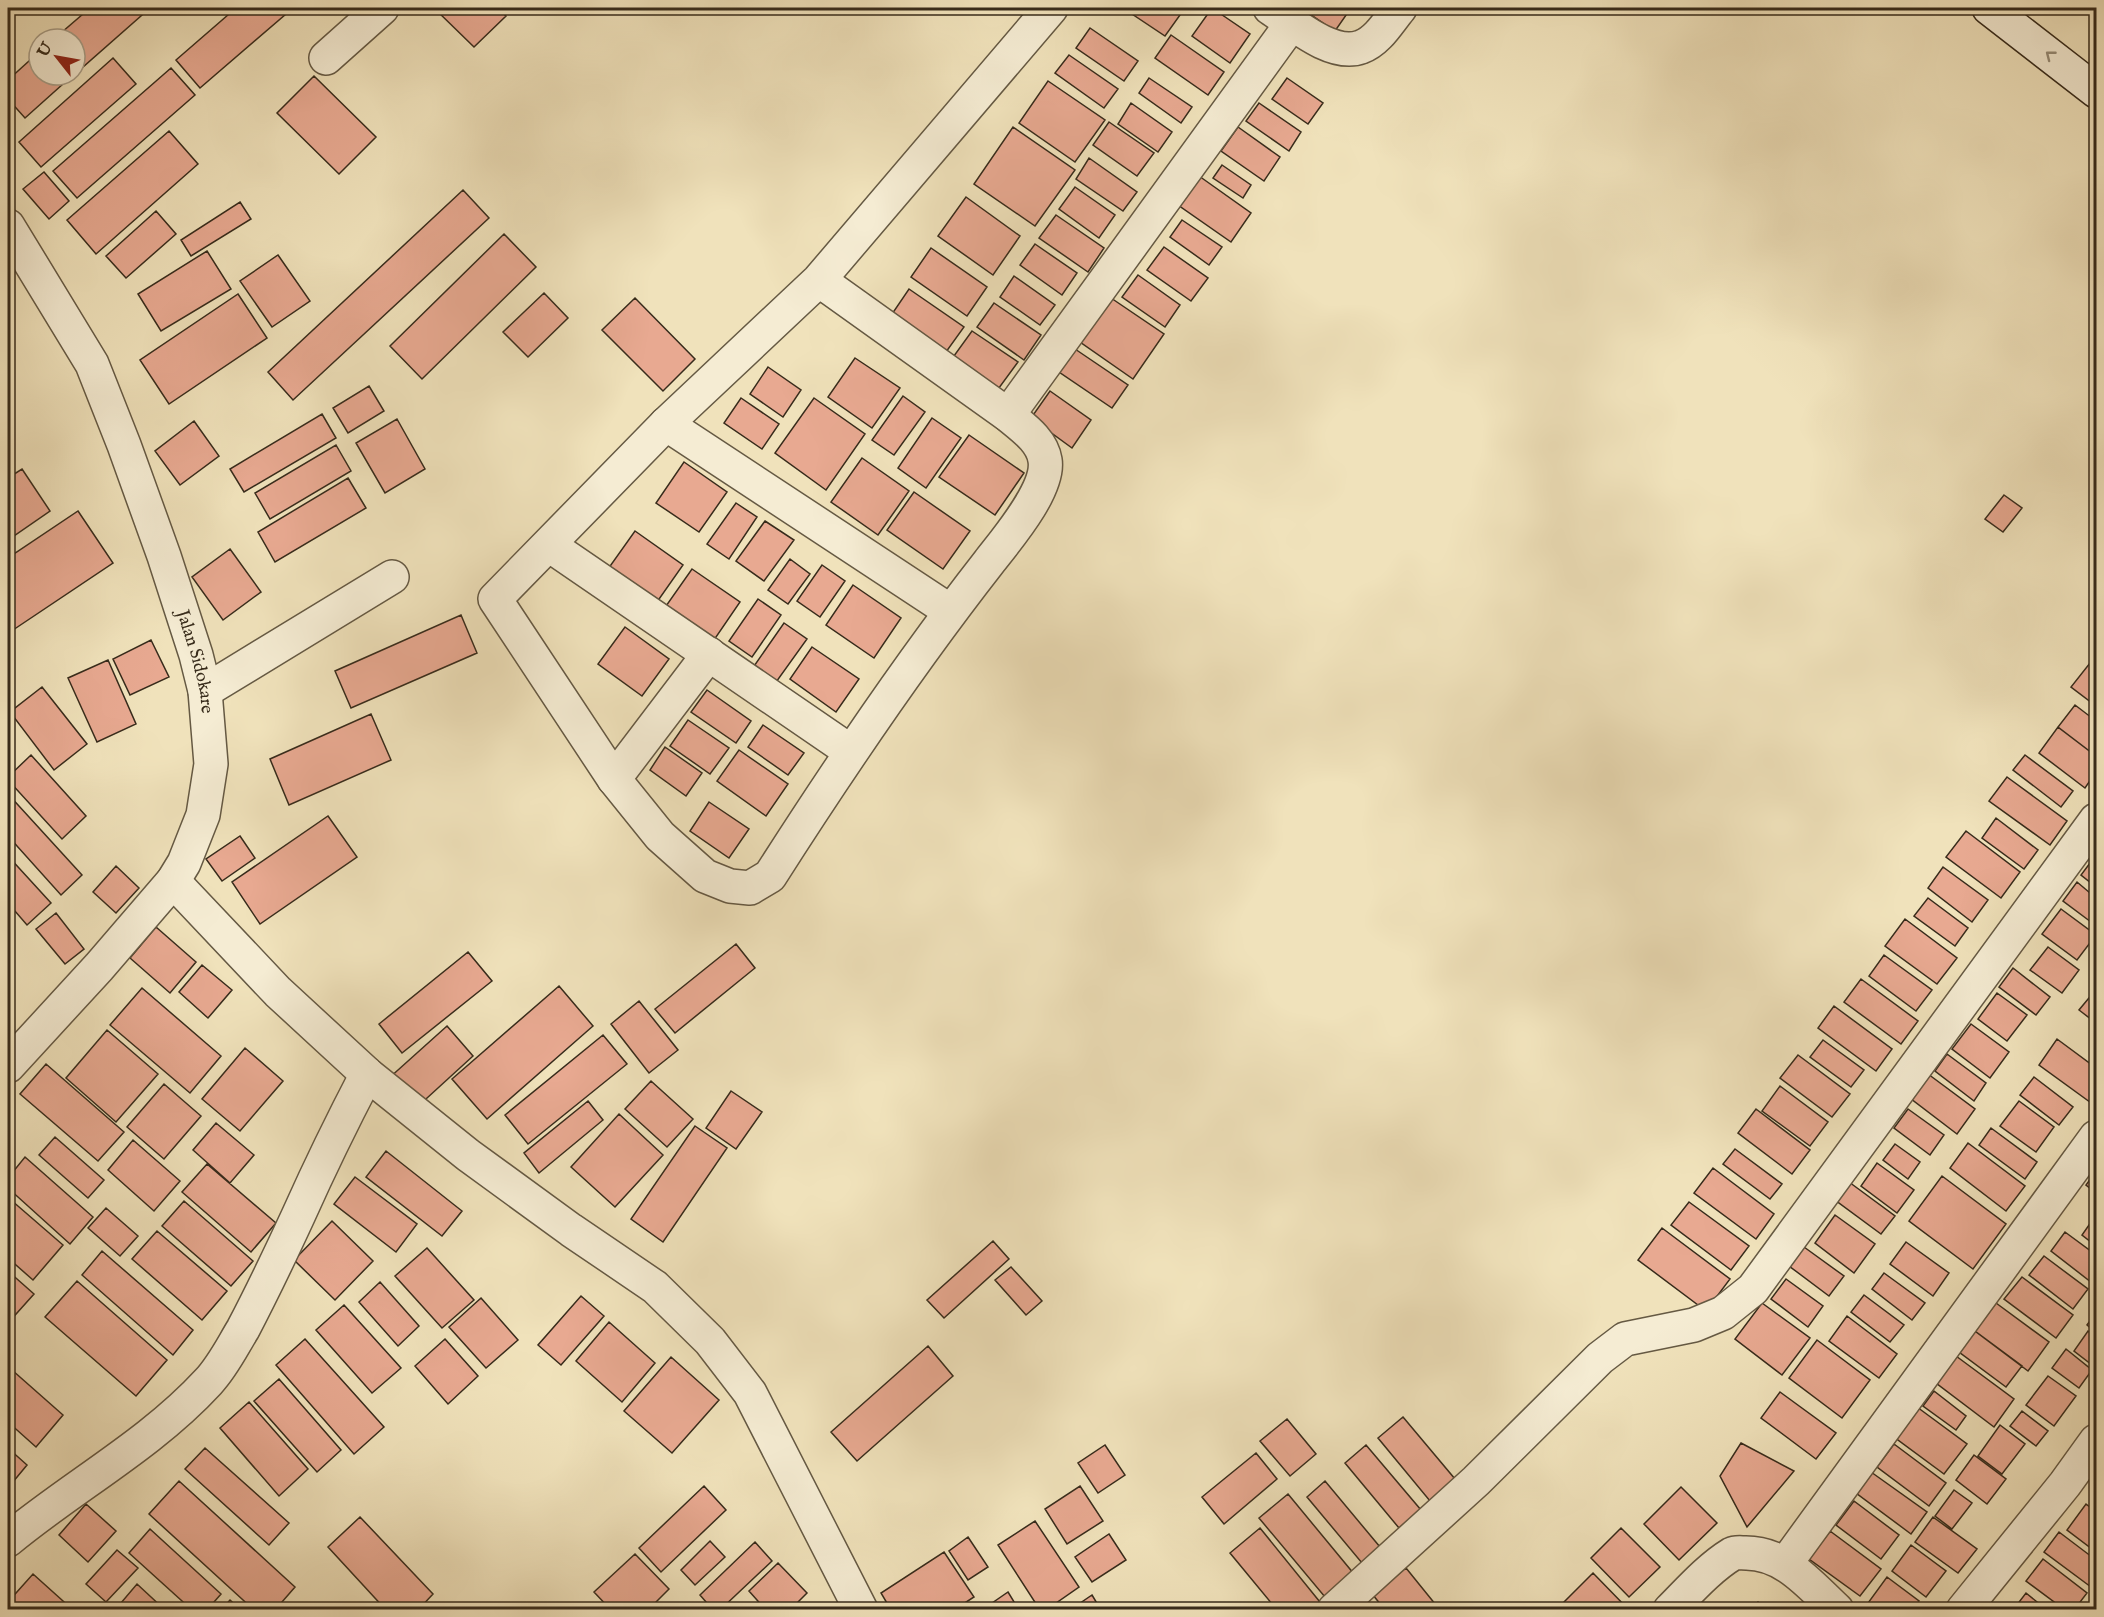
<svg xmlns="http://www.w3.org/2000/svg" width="2104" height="1617" viewBox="0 0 2104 1617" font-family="'IM FELL English',serif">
<rect width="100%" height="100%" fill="#f0e2bb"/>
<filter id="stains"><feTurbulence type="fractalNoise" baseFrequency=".00333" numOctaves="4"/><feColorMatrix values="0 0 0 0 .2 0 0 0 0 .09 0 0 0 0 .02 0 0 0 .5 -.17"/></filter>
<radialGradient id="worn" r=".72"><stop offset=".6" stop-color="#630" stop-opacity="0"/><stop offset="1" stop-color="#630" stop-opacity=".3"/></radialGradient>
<path fill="#e8a991" stroke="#372b1b" stroke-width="1.5" d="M90 8H150L75 74V39H54Z
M236 8H293L200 88 176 60Z
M434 8H497L506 16 474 47Z
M1123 8H1185L1165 36Z
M1212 8 1250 34 1230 63 1192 36Z
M1301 8H1351L1335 31Z
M1090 28 1138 61 1124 81 1076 48Z
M1171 35 1224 72 1208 95 1155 58Z
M39 52V75H73L25 118 8 99V80Z
M1069 55 1118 89 1104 108 1055 73Z
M113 58 136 84 41 167 19 142Z
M171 68 195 95 77 198 53 171Z
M314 76 376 137 339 174 277 113Z
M1149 78 1192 107 1181 123 1139 93Z
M1287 78 1323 103 1308 124 1272 99Z
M1048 81 1105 120 1075 162 1019 123Z
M1131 103 1172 132 1158 152 1118 124Z
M1259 103 1301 132 1289 151 1246 121Z
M1109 122 1154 153 1137 176 1093 145Z
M1013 127 1075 170 1035 226 974 184Z
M1238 127 1280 157 1264 181 1221 151Z
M169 131 198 164 96 254 67 220Z
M1089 158 1137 192 1123 211 1076 179Z
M1222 165 1251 185 1243 198 1213 178Z
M44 172 69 201 49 219 23 189Z
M1199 176 1251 213 1231 242 1178 205Z
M1075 187 1115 215 1099 238 1059 209Z
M463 190 489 218 293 400 268 372Z
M966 197 1020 236 993 275 938 236Z
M240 202 251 219 191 256 181 240Z
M156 211 176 234 126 278 106 256Z
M1056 215 1104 248 1088 272 1039 238Z
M1182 220 1222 247 1209 265 1170 237Z
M504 234 536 267 422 379 390 346Z
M1035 244 1077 273 1062 295 1020 265Z
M1164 247 1208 278 1191 301 1147 270Z
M931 248 987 287 967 316 911 277Z
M207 251 231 289 161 331 138 294Z
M278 255 310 301 272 327 240 281Z
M1138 275 1180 305 1165 327 1122 297Z
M1014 276 1055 305 1040 325 1000 297Z
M909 289 964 327 946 352 892 314Z
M544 293 568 318 528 357 503 332Z
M238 294 267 338 169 404 140 360Z
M635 298 695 359 663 391 602 330Z
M1111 298 1164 334 1133 379 1080 342Z
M994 303 1041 335 1024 360 977 327Z
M972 331 1018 362 996 392 951 360Z
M1075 349 1128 385 1112 408 1059 372Z
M855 358 900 388 872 428 828 397Z
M768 367 801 390 783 417 750 394Z
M369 386 384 411 348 433 333 408Z
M1050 391 1091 420 1072 448 1031 418Z
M903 396 925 412 894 455 872 440Z
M741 398 779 424 762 449 724 423Z
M814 398 865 434 826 490 775 453Z
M322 414 336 438 244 492 230 469Z
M932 418 961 438 926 488 898 468Z
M397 419 425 469 385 493 356 443Z
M194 421 219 456 180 485 155 451Z
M969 435 1024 473 995 515 939 477Z
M336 445 351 471 270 519 255 493Z
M862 458 909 491 878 535 831 502Z
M684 462 727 492 699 532 656 503Z
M22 469 50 511 8 540V478Z
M348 478 366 508 275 562 258 532Z
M914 492 970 531 943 569 887 530Z
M2004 495 2022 508 2003 532 1985 519Z
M736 503 757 517 729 559 707 544Z
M78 511 113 563 10 632 8 628V558Z
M765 521 794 540 764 581 736 561Z
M635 531 683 565 657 602 608 569Z
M230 549 261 592 223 620 192 577Z
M790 559 810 574 788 604 768 590Z
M822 565 845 581 820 617 797 601Z
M692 569 740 602 714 640 666 606Z
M853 585 901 618 874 658 826 625Z
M758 599 781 615 752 657 729 641Z
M461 615 477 653 351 708 335 671Z
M784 623 807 639 774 685 752 669Z
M625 627 669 659 642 696 598 664Z
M151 640 169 677 130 695 113 659Z
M812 647 859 679 836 712 790 679Z
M108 660 136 724 97 742 68 678Z
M2090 663 2096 668V706L2071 687Z
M42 687 87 744 54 770 10 712Z
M707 690 751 721 736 743 691 712Z
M2075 705 2096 721V756L2058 727Z
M371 714 391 760 289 805 270 759Z
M688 720 729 748 710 774 670 746Z
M763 725 804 753 788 775 748 747Z
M2058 727 2096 756V772L2085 788 2039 753Z
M8 731 13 740 8 743Z
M665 747 702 773 686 796 650 770Z
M739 750 788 784 766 816 717 781Z
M31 755 86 816 62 839 8 780V777Z
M2025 755 2073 791 2061 807 2013 770Z
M2007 777 2067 821 2050 845 1989 801Z
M8 794 82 875 61 895 8 836Z
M709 802 749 829 729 858 690 831Z
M328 816 357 857 260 924 232 882Z
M1996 818 2038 850 2024 869 1982 838Z
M1966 831 2020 872 2001 898 1946 857Z
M240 836 255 858 222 881 206 859Z
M2096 855V887L2081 875Z
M8 856 51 903 27 925 8 903Z
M116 866 139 888 116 913 93 892Z
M1943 867 1988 900 1972 922 1928 888Z
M2077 882 2096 898V914L2091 922 2063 901Z
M1928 898 1968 928 1955 946 1914 916Z
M2061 909 2096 935 2077 960 2042 934Z
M56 913 84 949 65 964 36 929Z
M1905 919 1957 958 1937 984 1885 946Z
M156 927 196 962 170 993 130 958Z
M736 944 755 968 675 1033 655 1009Z
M2048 947 2079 970 2062 993 2030 970Z
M468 952 492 981 402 1053 379 1024Z
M1884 955 1932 990 1916 1011 1869 976Z
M202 965 232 990 208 1018 179 992Z
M2013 968 2050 997 2036 1015 1999 987Z
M1861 979 1918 1021 1901 1044 1844 1002Z
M559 986 593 1026 487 1119 452 1079Z
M142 988 221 1056 190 1093 110 1025Z
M1997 993 2027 1015 2007 1041 1978 1019Z
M2093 993 2096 996V1023L2079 1010Z
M639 1001 678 1050 649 1073 611 1024Z
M1834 1006 1892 1049 1876 1071 1818 1028Z
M1971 1024 2009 1052 1990 1078 1952 1049Z
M447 1026 473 1056 415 1109 388 1079Z
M107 1030 158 1074 116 1122 66 1078Z
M603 1035 627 1064 528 1144 505 1115Z
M2057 1039 2096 1068V1102L2094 1105 2039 1065Z
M1823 1040 1864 1070 1851 1087 1810 1057Z
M245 1048 283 1081 240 1131 202 1099Z
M1947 1054 1986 1083 1974 1101 1935 1071Z
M1798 1055 1850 1094 1832 1117 1780 1078Z
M46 1064 124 1132 98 1161 20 1094Z
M1924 1071 1975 1109 1957 1134 1906 1095Z
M2034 1077 2073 1107 2059 1125 2020 1095Z
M651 1081 693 1119 667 1147 625 1109Z
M164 1084 201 1116 164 1159 127 1127Z
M1780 1086 1828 1122 1810 1146 1762 1111Z
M731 1091 762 1112 736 1149 706 1128Z
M588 1101 603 1120 539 1173 524 1153Z
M2019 1101 2054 1127 2036 1152 2000 1126Z
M1756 1109 1810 1150 1792 1174 1738 1133Z
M1908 1109 1944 1135 1930 1155 1894 1128Z
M619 1114 663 1155 615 1207 571 1167Z
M216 1123 254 1155 230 1183 193 1150Z
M695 1126 727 1148 663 1242 631 1219Z
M1991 1128 2037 1162 2025 1179 1979 1145Z
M55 1137 104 1180 88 1198 39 1155Z
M133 1140 180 1181 154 1211 108 1170Z
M1968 1143 2025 1186 2006 1211 1950 1168Z
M1895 1144 1920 1162 1908 1179 1883 1160Z
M1735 1149 1782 1184 1770 1199 1723 1164Z
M386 1151 462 1211 442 1236 366 1177Z
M25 1157 93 1217 70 1244 8 1188V1178Z
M1877 1163 1914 1190 1897 1213 1861 1186Z
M207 1164 276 1223 251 1252 182 1192Z
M1713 1168 1774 1214 1756 1239 1694 1193Z
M2096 1171V1193L2086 1185Z
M1942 1176 2006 1224 1973 1269 1909 1221Z
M355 1177 417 1224 396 1252 334 1204Z
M1849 1182 1895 1216 1881 1234 1835 1200Z
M11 1200 63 1245 33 1280 8 1258V1204Z
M184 1201 253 1261 231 1286 162 1226Z
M1689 1202 1749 1246 1731 1270 1671 1225Z
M106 1208 138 1236 120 1256 88 1228Z
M1835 1215 1875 1244 1854 1273 1815 1243Z
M2096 1215V1246L2082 1235Z
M332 1221 373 1261 335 1300 294 1260Z
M1662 1228 1730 1279 1706 1311 1638 1260Z
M157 1231 227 1291 202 1320 132 1259Z
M2065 1232 2096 1255V1286L2051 1251Z
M993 1241 1009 1259 944 1318 927 1300Z
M1906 1242 1949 1273 1933 1296 1890 1264Z
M1804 1247 1844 1276 1829 1296 1789 1266Z
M427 1248 474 1300 442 1328 395 1276Z
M102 1251 193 1330 173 1355 82 1275Z
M2044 1256 2088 1289 2073 1309 2029 1275Z
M1011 1267 1042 1301 1026 1315 995 1280Z
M8 1271 34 1294 8 1323Z
M1884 1273 1925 1303 1912 1320 1872 1289Z
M2022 1277 2073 1315 2056 1338 2004 1299Z
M1786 1279 1823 1306 1808 1327 1771 1299Z
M77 1281 167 1360 136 1396 45 1317Z
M380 1282 419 1326 398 1346 359 1302Z
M1864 1295 1904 1325 1890 1342 1851 1312Z
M581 1296 604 1316 561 1365 538 1345Z
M481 1298 518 1340 486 1368 449 1327Z
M1762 1303 1810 1338 1782 1375 1735 1339Z
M1996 1303 2049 1342 2028 1371 1975 1331Z
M344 1305 401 1368 372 1393 316 1330Z
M2096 1313V1333L2087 1325Z
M1847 1316 1897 1354 1879 1378 1829 1341Z
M609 1322 655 1363 622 1402 576 1361Z
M1975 1331 2022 1366 2006 1387 1959 1352Z
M2088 1331 2096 1337V1368L2074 1351Z
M305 1339 384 1427 354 1454 276 1365Z
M445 1339 478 1376 448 1404 415 1366Z
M1817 1340 1870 1380 1842 1418 1789 1378Z
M928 1346 953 1376 857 1461 831 1432Z
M2066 1349 2092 1370 2079 1388 2052 1368Z
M1956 1356 2014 1399 1994 1427 1936 1383Z
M671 1357 719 1400 672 1453 624 1411Z
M12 1370 63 1415 36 1447 8 1422V1375Z
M2048 1376 2076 1396 2054 1426 2026 1405Z
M279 1379 341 1450 317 1472 254 1401Z
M1934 1391 1966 1416 1956 1430 1923 1406Z
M1780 1392 1836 1433 1816 1459 1761 1418Z
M249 1402 308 1469 279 1496 220 1428Z
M1917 1407 1967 1444 1944 1474 1894 1437Z
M2022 1411 2048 1431 2036 1446 2010 1426Z
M1403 1417 1455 1479 1430 1501 1378 1438Z
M1287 1419 1316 1454 1290 1476 1260 1441Z
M2000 1425 2025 1444 2002 1474 1978 1456Z
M1741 1443 1794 1471 1747 1527 1720 1476Z
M1894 1444 1946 1483 1929 1506 1877 1467Z
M1105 1445 1125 1475 1098 1493 1078 1463Z
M1366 1445 1421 1510 1399 1528 1345 1463Z
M8 1448 27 1465 8 1488Z
M205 1448 289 1523 269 1545 185 1469Z
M1256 1453 1277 1479 1224 1524 1202 1497Z
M1974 1455 2006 1479 1987 1504 1956 1480Z
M1871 1472 1927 1512 1911 1534 1856 1493Z
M179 1481 295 1587 275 1610H254L149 1514Z
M1325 1481 1380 1547 1362 1563 1307 1497Z
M704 1486 726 1510 661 1572 639 1548Z
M1080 1486 1103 1521 1067 1544 1045 1509Z
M1681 1487 1717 1523 1679 1560 1644 1524Z
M1954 1490 1972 1503 1952 1529 1935 1516Z
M2096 1490V1504L2090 1499Z
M1288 1494 1354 1574 1325 1597 1259 1518Z
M1854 1501 1899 1535 1881 1559 1836 1525Z
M86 1504 116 1531 88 1562 59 1535Z
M2086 1504 2096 1512V1552L2067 1530Z
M360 1517 433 1594 418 1610H386L328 1547Z
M1933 1517 1977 1549 1958 1573 1915 1542Z
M1035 1521 1079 1587 1046 1610H1040L998 1545Z
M1260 1528 1324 1607 1321 1610H1277L1230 1553Z
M1621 1528 1660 1567 1629 1597 1591 1558Z
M150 1529 221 1594 207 1610H192L129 1553Z
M1830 1531 1881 1569 1860 1596 1809 1559Z
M2059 1532 2096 1560V1579L2091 1587 2044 1552Z
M1109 1534 1126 1560 1092 1582 1075 1557Z
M968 1537 988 1567 968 1580 949 1551Z
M710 1541 725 1557 695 1585 681 1570Z
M755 1542 772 1561 720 1610H713L700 1595Z
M1911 1545 1946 1571 1926 1597 1892 1571Z
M117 1550 138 1568 106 1602 86 1584Z
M944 1552 974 1597 954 1610H891L881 1593Z
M635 1554 669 1589 648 1610H611L594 1592Z
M2043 1559 2087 1593 2074 1610H2065L2026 1581Z
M778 1563 807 1593 790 1610H766L749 1591Z
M1406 1568 1440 1610H1385L1373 1595Z
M1593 1573 1629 1610H1556Z
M33 1574 73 1610H17L8 1602Z
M1887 1577 1919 1601 1913 1610H1877L1868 1603Z
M137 1584 165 1610H115Z
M1008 1592 1019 1610H982Z
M2026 1593 2047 1610H2013Z
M1092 1595 1101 1610H1070Z
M230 1600 241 1610H221Z
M2096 1600V1610H2089Z
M1758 1602 1767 1610H1751Z
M317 1603 324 1610H311Z"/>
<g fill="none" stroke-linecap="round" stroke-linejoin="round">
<defs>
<g id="minor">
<path d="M1270 8C1293 23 1332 58 1361 47 1378 41 1389 21 1400 8"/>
<path d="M326 58 382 8"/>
<path id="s1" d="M8 226 92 364 124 445 164 556 196 655 205 691 211 764 203 815 184 863 173 881 99 967 8 1066"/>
<path d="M819 280 1008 415C1022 427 1042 440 1045 460 1050 489 1006 540 989 562 910 663 839 768 770 876L750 888 730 886 705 876 660 836 614 779 495 599 666 424 819 280 1051 8"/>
<path d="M1008 415 1292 23"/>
<path d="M666 424 950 611"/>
<path d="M549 545 850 751"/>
<path d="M205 691 392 577"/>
<path d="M614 779 709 654"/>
<path d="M173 881 278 992 367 1074 468 1155 571 1230 655 1287 710 1341 750 1393 861 1610"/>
<path d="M8 1540C73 1486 150 1445 208 1382 223 1366 232 1347 243 1329 263 1291 281 1253 299 1214 320 1167 343 1120 367 1074"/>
<path d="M1786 1563 2096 1137"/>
<path d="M1334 1610 1476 1481 1600 1358 1625 1339 1694 1325 1723 1313 1753 1289 2096 820"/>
<path d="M1670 1610C1689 1591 1709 1568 1732 1554 1736 1552 1741 1553 1746 1553 1785 1553 1810 1585 1837 1610"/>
<path d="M1963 1610 2065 1484 2096 1441"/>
</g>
<path id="secondary" d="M1989 8 2096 91"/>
</defs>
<use href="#minor" stroke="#655943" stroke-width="36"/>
<use href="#secondary" stroke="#372b1b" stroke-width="36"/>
<use href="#minor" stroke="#f5ecd3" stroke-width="33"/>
<use href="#secondary" stroke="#f5ecd3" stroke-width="33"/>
</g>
<defs><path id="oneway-chevron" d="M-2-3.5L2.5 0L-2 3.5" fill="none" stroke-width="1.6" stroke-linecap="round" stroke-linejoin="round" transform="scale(1.5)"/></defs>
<use stroke="#968c77" href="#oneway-chevron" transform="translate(2050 55) rotate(-142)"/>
<g text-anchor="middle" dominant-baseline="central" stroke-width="5" stroke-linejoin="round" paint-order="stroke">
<g font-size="18" fill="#372b1b" stroke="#f5ecd3">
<text stroke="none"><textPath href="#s1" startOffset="477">Jalan Sidokare</textPath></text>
</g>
</g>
<rect width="2104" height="1617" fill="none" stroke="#f0e2bb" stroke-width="30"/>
<rect x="9" y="9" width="2086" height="1599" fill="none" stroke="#372b1b" stroke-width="3"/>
<rect x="15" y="15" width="2074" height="1587" fill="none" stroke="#372b1b" stroke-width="1.5"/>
<g transform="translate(57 57) rotate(301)"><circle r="28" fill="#f5ecd3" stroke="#a99f89" stroke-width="1.5"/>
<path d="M0-4.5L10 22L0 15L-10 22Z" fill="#8f2418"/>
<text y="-9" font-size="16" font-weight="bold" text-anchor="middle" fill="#372b1b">U</text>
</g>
<rect width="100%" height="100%" filter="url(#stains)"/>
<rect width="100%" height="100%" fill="url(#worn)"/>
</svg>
